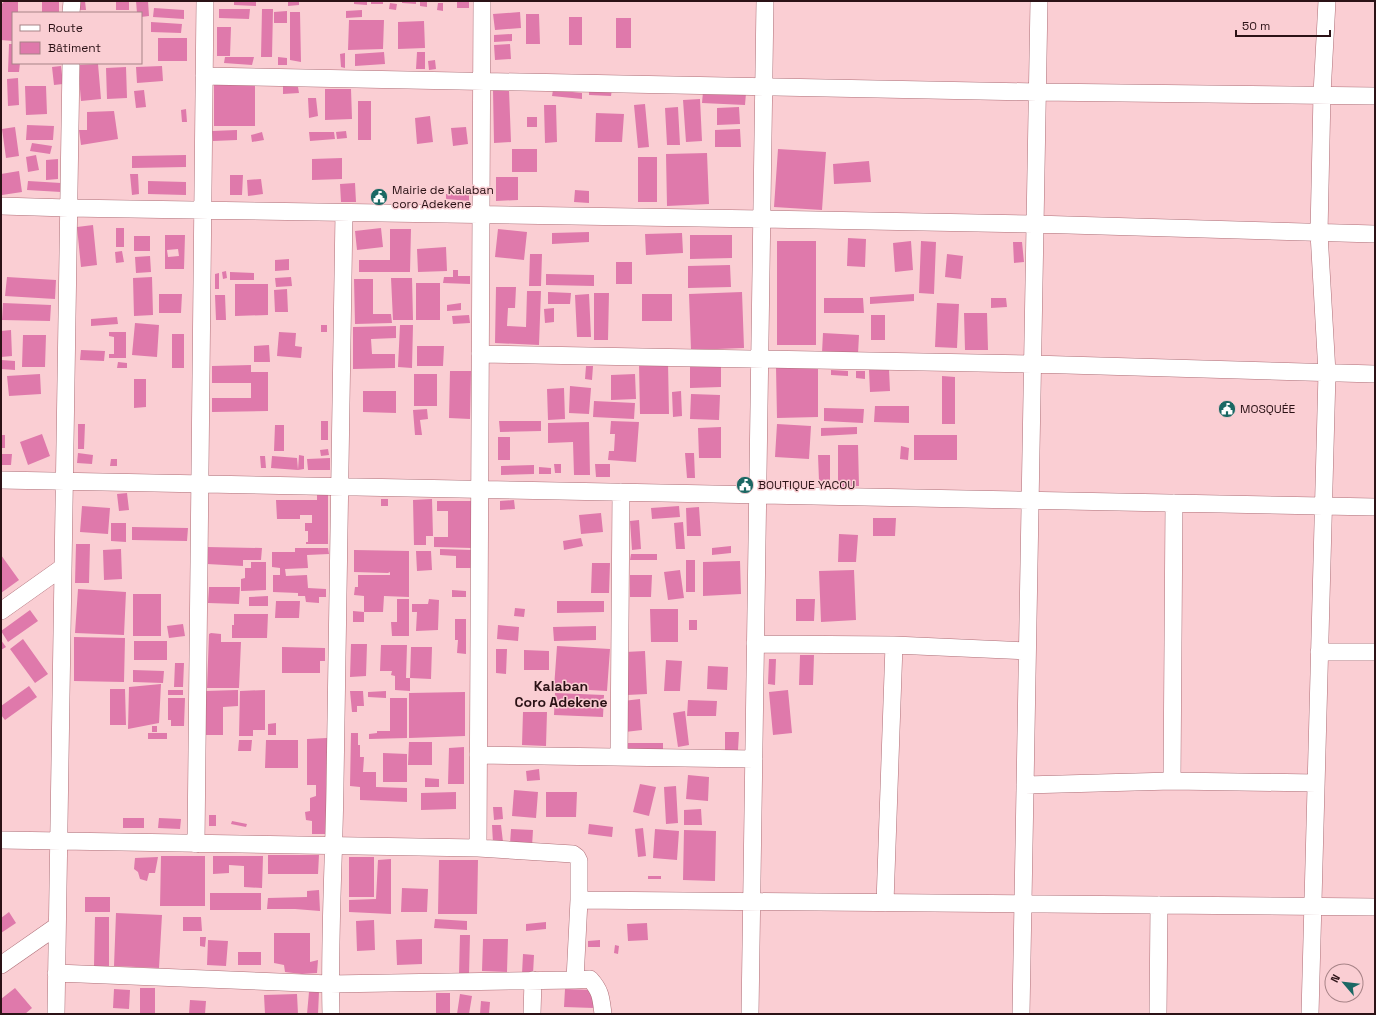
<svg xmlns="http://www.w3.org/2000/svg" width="1376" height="1015" viewBox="0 0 1376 1015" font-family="'Space Grotesk',sans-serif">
<rect width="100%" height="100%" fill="#faced3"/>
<path fill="#df79ab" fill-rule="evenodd" d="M4 1H18V13H13V41L1 40V4L3 3Z
M42 1H59V13H42Z
M75 1H85L86 10H75Z
M116 1H129V10H116Z
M136 1H148L149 16 141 17V13H137Z
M234 1H256V6L234 5Z
M288 1H299V5L288 6Z
M354 1H367V5L354 4Z
M371 1H383V4H371Z
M402 1H416V4L402 3Z
M420 1H427V7L420 6Z
M457 1H469V8H457Z
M390 3 397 4 396 10 389 9Z
M438 3H443V11L437 10Z
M154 8 184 10V19L153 17Z
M219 9H250L249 19 219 18Z
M262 9H273L272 57H261Z
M362 10V17L346 18V11Z
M287 11V23H274V12Z
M290 12H300L301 62 290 60Z
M520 12 521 28 495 30 493 14Z
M526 14H539L540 44H526Z
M569 17H582V45H569Z
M616 18H631V48H616Z
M349 20H384L383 49 348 50Z
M424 21 425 48 398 49V22Z
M151 22 182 24 181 33 151 32Z
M217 27H231L230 56H217Z
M512 34V41L494 42V35Z
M158 38H187V61H158Z
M9 44H13V63H20L19 72H8Z
M510 44 511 59 495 60 494 45Z
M384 52 385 64 355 66V54Z
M417 52H425V69H416Z
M345 53V68L341 67 340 54Z
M225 57H254L252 65 224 63Z
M278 57 287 58V65H278Z
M435 60 436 69 429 70 428 61Z
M98 64 101 99 81 101 78 65Z
M61 66 63 84 54 85 52 67Z
M162 66 163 81 137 83 136 67Z
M126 67 127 98 107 99 106 68Z
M18 78 19 105 8 106 7 79Z
M283 81H297L299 93 283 94Z
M214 82H255V126H214Z
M25 86H46L47 114 26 115Z
M589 88 612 89 611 96 589 95Z
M325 89H351L352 119 325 120Z
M144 90 146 107 136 108 134 91Z
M493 90H509L511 142 494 143Z
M553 90 582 93V99L552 96Z
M703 92 746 93 745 105 702 103Z
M308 98H316L318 116 309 118Z
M700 99 702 141 686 142 683 100Z
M358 101H371V140H358Z
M645 104 649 147 638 148 634 105Z
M544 105H556L557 142 545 143Z
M678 107 680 145H667L665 108Z
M739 107 740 124 717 125V108Z
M186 109 187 122H182L181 110Z
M114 111 118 139 81 145 79 130H87V112Z
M596 113 624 114 622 142H595Z
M430 116 433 142 417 144 415 118Z
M527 117H537V127H527Z
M27 125 54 126 53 140H26Z
M15 127 19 156 6 158 2 129Z
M466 127 468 144 453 146 451 128Z
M740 129 741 147H715V130Z
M237 130V140L213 141 212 131Z
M346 131 347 138 337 139 336 132Z
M262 132 264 140 252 142 251 135Z
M309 132H334L335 139 310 141Z
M32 143 52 146 50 154 30 151Z
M512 149H537V172H512Z
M778 149 826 152 822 210 774 207Z
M707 153 709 204 667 206 666 154Z
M36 155 39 170 28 172 26 157Z
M186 155V167L132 168V156Z
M638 157H657V202H638Z
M342 158V179L312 180V159Z
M58 159V179L46 180V160Z
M869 161 871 182 834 184 833 164Z
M19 171 22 192 2 195 1 174Z
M130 174H138L139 194 132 195Z
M230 175H243L242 195H230Z
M496 177H518V200L496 201Z
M261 179 263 194 248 196 247 180Z
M28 181 61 183V192L27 190Z
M148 181 186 182V195L148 194Z
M355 183 356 202H341L340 184Z
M575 190 589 191V203L574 202Z
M446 194 469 195V201L446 199Z
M93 225 97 265 81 267 77 227Z
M116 228H124V247H116Z
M381 228 383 247 357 250 355 231Z
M390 229H411L410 272H359V260H390Z
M498 229 527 232 524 260 495 257Z
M589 232V242L552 244V233Z
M682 233 683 253 646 255 645 234Z
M165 235H185L184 269H165ZM178 249 179 256 168 257 167 250Z
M690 235H732V258L690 259Z
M134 236H150V251H134Z
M848 238 866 239 865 267 847 266Z
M777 241H816V345H777Z
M911 241 913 270 895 272 893 243Z
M921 241 936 242 934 294 919 293Z
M1013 242H1022L1024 262 1014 263Z
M446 247 447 271 418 272 417 249Z
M122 251 124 262 116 263 115 252Z
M530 254H542L541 286H529Z
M947 254 963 256 961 279 945 277Z
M150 256 151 272 136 273 135 257Z
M289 259V270L275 271V260Z
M616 262H632V284H616Z
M730 265 731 287 688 288V266Z
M453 270H458V276H470V284L443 283 444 277H453Z
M226 271 227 278 223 279 222 272Z
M230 272 254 273V280H230Z
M219 273V289H215V274Z
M546 274 594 275V286L546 285Z
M7 277 56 280 55 299 5 296Z
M152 277 153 315 134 316 133 278Z
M291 277 292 286 276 287 275 278Z
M391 278H412L413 320H393Z
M354 279H373V314H391L392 323 355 324Z
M416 283H440V320H416Z
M235 284H268V315L235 316Z
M496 287H516L515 308H508L507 326 526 327 527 291H541L539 345 495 343Z
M287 289 288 312H275L274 290Z
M548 292 571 293 570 304H548Z
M742 292 744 348 691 350 689 294Z
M594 293H609L608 340H594Z
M159 294H182L181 313H159Z
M589 294 591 337H577L575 295Z
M642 294H672V321H642Z
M914 294V301L870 304V297Z
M215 295H225L226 320H216Z
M824 298H863L864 313H824Z
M991 298H1006L1007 307 991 308Z
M3 303 51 305 50 321 2 320Z
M461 303V310L447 311V305Z
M937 303 959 304 957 348 935 347Z
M554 308V322L545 323 544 309Z
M964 313H987L988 350H965Z
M469 315 470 323 453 324 452 316Z
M871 315H885V340H871Z
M117 317 118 324 91 326V319Z
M135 323 159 325 157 357 132 355Z
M321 325H327V332H321Z
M400 325H413L412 368 398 367Z
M396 326V338L371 339 372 354H395V368L353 369V327Z
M11 330 12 356 1 357V331Z
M109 332H126V358H109V354H114V337L109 336Z
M279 332 296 333 295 346 302 347 301 358 277 356Z
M823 333 859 335 858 354 822 353Z
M172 334H184V368H172Z
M23 335H46L45 367H22Z
M269 345 270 362H254V346Z
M417 346H444L443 366H417Z
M81 350 105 351 104 361 80 360Z
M1 360 15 361V370L1 369Z
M118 362 127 363V368H117Z
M668 362 669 414H640L639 363Z
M251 365V372H268V411L212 412V398H251V383H212V366Z
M586 366H593L592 380 585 379Z
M690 366H721V387L690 388Z
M776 367H818V417L777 418Z
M889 369 890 391 870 392 869 370Z
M831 370 848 371V376L831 375Z
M450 371H471L470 419 449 418Z
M856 371H865V379L856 378Z
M40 374 41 394 9 396 7 376Z
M414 374H437V406H414Z
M635 374 636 399 611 400V375Z
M942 376 955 377V424H942Z
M134 379H146V407L134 408Z
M570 386 591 388 589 414 569 413Z
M564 388 565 419 548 420 547 389Z
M363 391H396V413L363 412Z
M681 391 682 416 673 417 672 392Z
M691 394 720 395 719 420 690 419Z
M594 401 635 403 634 419 593 417Z
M875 406H909V423L874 422Z
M824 408 864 409 863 423 824 421Z
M427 409 428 419 420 420 422 435H415L413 410Z
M321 421H328V440H321Z
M499 421H541V431L500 432Z
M611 421 639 422 636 462 608 460 609 451H614L615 434H610Z
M589 422 590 475H574L573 442 548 443V423Z
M78 424H85L84 449H78Z
M777 424 811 426 809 459 775 457Z
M275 425H284V451H274Z
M721 427V458H699L698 428Z
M857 427V434L821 436V428Z
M42 434 50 456 28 465 20 442Z
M1 435H5V448H1Z
M914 435H957V460H914Z
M498 437H510V460H498Z
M838 445H858L859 486 838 487Z
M901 446 909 448 908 460 900 459Z
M328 449 329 455 321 456 320 450Z
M78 453 93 455 92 464 77 463Z
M685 453H694L695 478H687Z
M1 454H12L11 465H1Z
M299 455 304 456V469L298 470 271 468 272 456 297 458 298 470Z
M818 455H830V481H819Z
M260 456H265L266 468H261Z
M330 458V470H308L307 459Z
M111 459H117V466H110Z
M554 464H561V473H555Z
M595 464H610V477H596Z
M534 465V474L501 475V466Z
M539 467 551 468V474H539Z
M127 493 129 510 119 511 117 494Z
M317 493H328V544H306V542H308V531H305V523H312V515H300V519H277L276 500H317Z
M381 499H388V506H381Z
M432 499 433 536H426V545H414L413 500Z
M514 500 515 509 500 510V501Z
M437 501H473L472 548 434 547V537H448V511H437Z
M82 506 110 508 108 534 80 532Z
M679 506 680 517 652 519 651 508Z
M699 507 701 536H687L686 508Z
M601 513 603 532 581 534 579 515Z
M873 518H896L895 536H873Z
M639 520 641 549 632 550 630 521Z
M683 522 685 549H676L674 523Z
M111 523H126V542L111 541Z
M132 527 188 528 187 541 132 540Z
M839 534 858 535 856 562H838Z
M581 538 583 546 564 550 563 541Z
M76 544H90L89 583H75Z
M731 546V553L712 555V548Z
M207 547 262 548 261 560H243V566L207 564Z
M295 548H328L329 554 307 555 308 568 285 569 286 576 307 575 308 588 326 589V597H319V603L306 602 305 596H298V593L273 592V575H280V568L272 567V552H295Z
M121 549 122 579 104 580 103 550Z
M440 549 472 550 471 568H456V556L440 555Z
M354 550 409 551V597L384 596 383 612H364V596L354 595 355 587H358V575H390V572L388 573 354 572Z
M416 551H431L432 570 417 571Z
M631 554H657V560H630Z
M1 555 19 580 1 593Z
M686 560H695V592H686Z
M740 561 741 594 703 596V562Z
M251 562H266V590L241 591V579L245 578V568H251Z
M592 563H610L609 593H591Z
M680 570 684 598 668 600 664 572Z
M854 570 856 620 821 622 819 571Z
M630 575H652L651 597H630Z
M209 587H240L239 604 208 603Z
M78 589 126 592 124 635 75 633Z
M452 590 466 591V597H452Z
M133 594H161V636H133Z
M268 596V606H249V597Z
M397 599H409V636H392L391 622H397Z
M429 599 439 600 438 630 416 631 417 612H412V604H428Z
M796 599H815L814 621H796Z
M276 601H300L299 618H275Z
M557 601H604V612L557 613Z
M515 608 525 609 524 617 514 616Z
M650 609H678V642H651Z
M30 610 38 621 8 642 1 631Z
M353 611 364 612V622H353Z
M234 614H268L267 638H232V625H234Z
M455 619H466V654L457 653 458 640H455Z
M689 620H697V630H689Z
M183 624 185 636 169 638 167 626Z
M498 625 519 627 518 641 497 639Z
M596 626V640L554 641 553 627Z
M211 633 221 634V642H241L239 688H207L209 634Z
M74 637 125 638 124 682 74 681Z
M23 639 48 674 35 683 10 649Z
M1 640 6 647 1 650Z
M134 641H167V660H134Z
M351 644H367L366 676 350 677Z
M381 645H407L406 678H410V691L395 690V676L391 675 392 671H380Z
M557 646 610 649 607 691 554 688Z
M282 647 325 648V661H320V673H282Z
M411 647H432L431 679 410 678Z
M496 649H507L506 674 496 673Z
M524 650 549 651V670H524Z
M645 651 647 694 627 695 625 652Z
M800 655H814L813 685H799Z
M769 659H776L775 685 768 684Z
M666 660 682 661 680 691H664Z
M175 663H184L183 687H174Z
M708 666 728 667 727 690 707 689Z
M133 670 164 671 163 683 133 682Z
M161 684 159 723 128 729 129 687Z
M29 686 37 697 5 720 1 715V706Z
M110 689H125L126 725H110Z
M168 690H183V695H168Z
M238 690V706L223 707V735H206L205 691Z
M265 690V730H253V736H239L240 691Z
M788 690 792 733 773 735 769 692Z
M350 691H363L364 706H357V712H352Z
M386 691V698L368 697V692Z
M465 692V736L409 738V693Z
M555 693 604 695 603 717 554 715Z
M168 698H185L184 726H171V720H168Z
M390 698H407V738L369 739V734L377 733V731H390Z
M640 699 642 730 625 732 623 701Z
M688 700 717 701 716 716H687Z
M685 711 689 745 678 747 673 713Z
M523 712H547L546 746 522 745Z
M276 723V735H268V724Z
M152 726H157V732H152Z
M725 732H739L738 750H725Z
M148 733H167V739H148Z
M351 733H358V745H360V757H364L363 772H376V787L407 788V802L360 800V787L350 786Z
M327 738V834H312V821L306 820 305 812 310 811V798L316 796V785H307V739Z
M239 740H252L251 751H238Z
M266 740H298V768H265Z
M409 742H432V765H408Z
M627 743H663V751H627Z
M464 747V784H448L449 748Z
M383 753 407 754V782H383Z
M539 769 540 780 527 781 526 771Z
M688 775 709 777 708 801 686 799Z
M425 778 439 779V787H425Z
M640 784 656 787 649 816 633 812Z
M676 786 678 823 666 824 664 787Z
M514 790 538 792 536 818 512 816Z
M456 792V809L421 810V793Z
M546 792H577L576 817H546Z
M493 807H502L503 819 494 820Z
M701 809 702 825H684V810Z
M209 815H216V826H209Z
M123 818H144V828H123Z
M159 818 181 819 180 829 158 828Z
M232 821 247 824 246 827 231 824Z
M589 824 613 827 612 837 588 834Z
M492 825H501L503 842 493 843Z
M643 828 646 856 638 857 635 829Z
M511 829 533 830 532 846 510 844Z
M655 829 679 831 677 860 653 858Z
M684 830 716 831 715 881 683 880Z
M268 855H319L318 874H268Z
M161 856H205V906H160Z
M213 856H263L262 888 244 887V866L229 865V873L213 874Z
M158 857 155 873H149L147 881 140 879 138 872 134 869 135 858Z
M349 857H374V897H349Z
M391 859V914L349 912V900L376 899 378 860Z
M439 860H478L477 914H438Z
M648 876H661V879H648Z
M402 888 428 889 427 912H401Z
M319 890 320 911 295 909H267L268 898 307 897V891Z
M210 893H261V910H210Z
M85 897H110V912H85Z
M9 912 16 923 1 933V918Z
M116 913 162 915 159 968 114 966Z
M95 917H109V966H94Z
M183 917H201L202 931H183Z
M435 919 467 921V930L434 928Z
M374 920 375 950 357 951 356 921Z
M546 922V929L526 931V924Z
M647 923 648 940 628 941 627 924Z
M274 933H310V962L318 960 317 973 302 974 285 972 284 965 274 963Z
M460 935H470L469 975H459Z
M200 937H206L205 947 200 946Z
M422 939V964L397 965 396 940Z
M483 939H508L507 972 482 971Z
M208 940 228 941 226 966 207 965Z
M600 940V947H588V941Z
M615 945 619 946 618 954 614 953Z
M238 952H261V965H238Z
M523 954 534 955 533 974H522Z
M15 988 32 1008 25 1014H1V999Z
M140 988H155V1014H140Z
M114 989 130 990 129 1009 113 1008Z
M565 989 595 990 594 1008 564 1007Z
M309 992H319L318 1014H307Z
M436 993H450V1014H436Z
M297 994 298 1014H265L264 995Z
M460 994 472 996 469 1014H457Z
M190 1000 206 1001 205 1014H189Z
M481 1001 490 1002 489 1014H480Z"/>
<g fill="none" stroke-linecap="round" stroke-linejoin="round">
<defs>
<path id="minor" d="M71 13 72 1
M204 76 1037 92 1375 96
M1 206 68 208 762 219 1034 224 1375 234
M480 354 1032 364 1375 374
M1 480 1375 507
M1 611 63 567
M755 644 894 645 1027 651
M1319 652H1375
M478 755 754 759
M619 757 621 492
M1172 781 1174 503
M1025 785 1172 781 1316 783
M1 840 478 848 573 854 577 857 579 861V900L575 980 330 984 56 973
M196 844 205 1
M478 848 482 1
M579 900 1375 907
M885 903 894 645
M1 965 57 926
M575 980 590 979C601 991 601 998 603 1014
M56 1014 71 63
M331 1014C329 938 334 861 335 785 337 594 340 403 344 213
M532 1014 533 980
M750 1014 765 1
M1021 1014 1039 1
M1158 1014 1159 905
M1310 1014 1327 373 1319 233 1322 94 1327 1"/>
</defs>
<use href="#minor" stroke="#ae6e77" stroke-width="18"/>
<use href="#minor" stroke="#fff" stroke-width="17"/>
</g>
<defs>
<symbol id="civic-disc" viewBox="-11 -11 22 22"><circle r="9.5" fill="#1b6864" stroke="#faced3"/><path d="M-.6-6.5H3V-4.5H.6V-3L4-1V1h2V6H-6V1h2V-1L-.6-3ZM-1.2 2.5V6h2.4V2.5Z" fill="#fff"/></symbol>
</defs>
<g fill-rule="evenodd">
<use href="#civic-disc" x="369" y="187" width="20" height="20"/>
<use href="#civic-disc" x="1217" y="399" width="20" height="20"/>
<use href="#civic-disc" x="735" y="475" width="20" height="20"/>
</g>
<g text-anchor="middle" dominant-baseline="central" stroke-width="3" stroke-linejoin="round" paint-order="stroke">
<g font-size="12" fill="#2b1216" stroke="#faced3" text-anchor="start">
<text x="392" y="190">Mairie de Kalaban<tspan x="392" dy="14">coro Adekene</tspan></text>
<text x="1240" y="409">MOSQUÉE</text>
<text x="758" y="485">BOUTIQUE YACOU</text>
</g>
<g font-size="14" font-weight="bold" fill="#2b1216" stroke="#faced3">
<text x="561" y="686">Kalaban<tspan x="561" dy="16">Coro Adekene</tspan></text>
</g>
</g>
<rect width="1376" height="1015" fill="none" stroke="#2b1216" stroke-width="4"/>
<rect x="12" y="12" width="130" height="52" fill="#faced3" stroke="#a78387"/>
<rect x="20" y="25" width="20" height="6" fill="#ffffff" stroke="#a78387"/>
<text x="48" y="32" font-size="12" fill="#2b1216">Route</text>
<rect x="20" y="42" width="20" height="12" fill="#df79ab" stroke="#a78387"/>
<text x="48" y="52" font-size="12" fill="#2b1216">Bâtiment</text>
<g transform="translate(1344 983) rotate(298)"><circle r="19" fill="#faced3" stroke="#a78387"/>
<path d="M0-3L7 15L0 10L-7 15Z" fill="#1b6864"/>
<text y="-6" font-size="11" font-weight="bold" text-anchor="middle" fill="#2b1216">N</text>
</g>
<path d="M1236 30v6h94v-6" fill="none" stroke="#2b1216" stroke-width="2"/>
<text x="1242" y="30" font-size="12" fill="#2b1216" stroke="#faced3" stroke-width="3" paint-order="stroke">50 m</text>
</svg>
